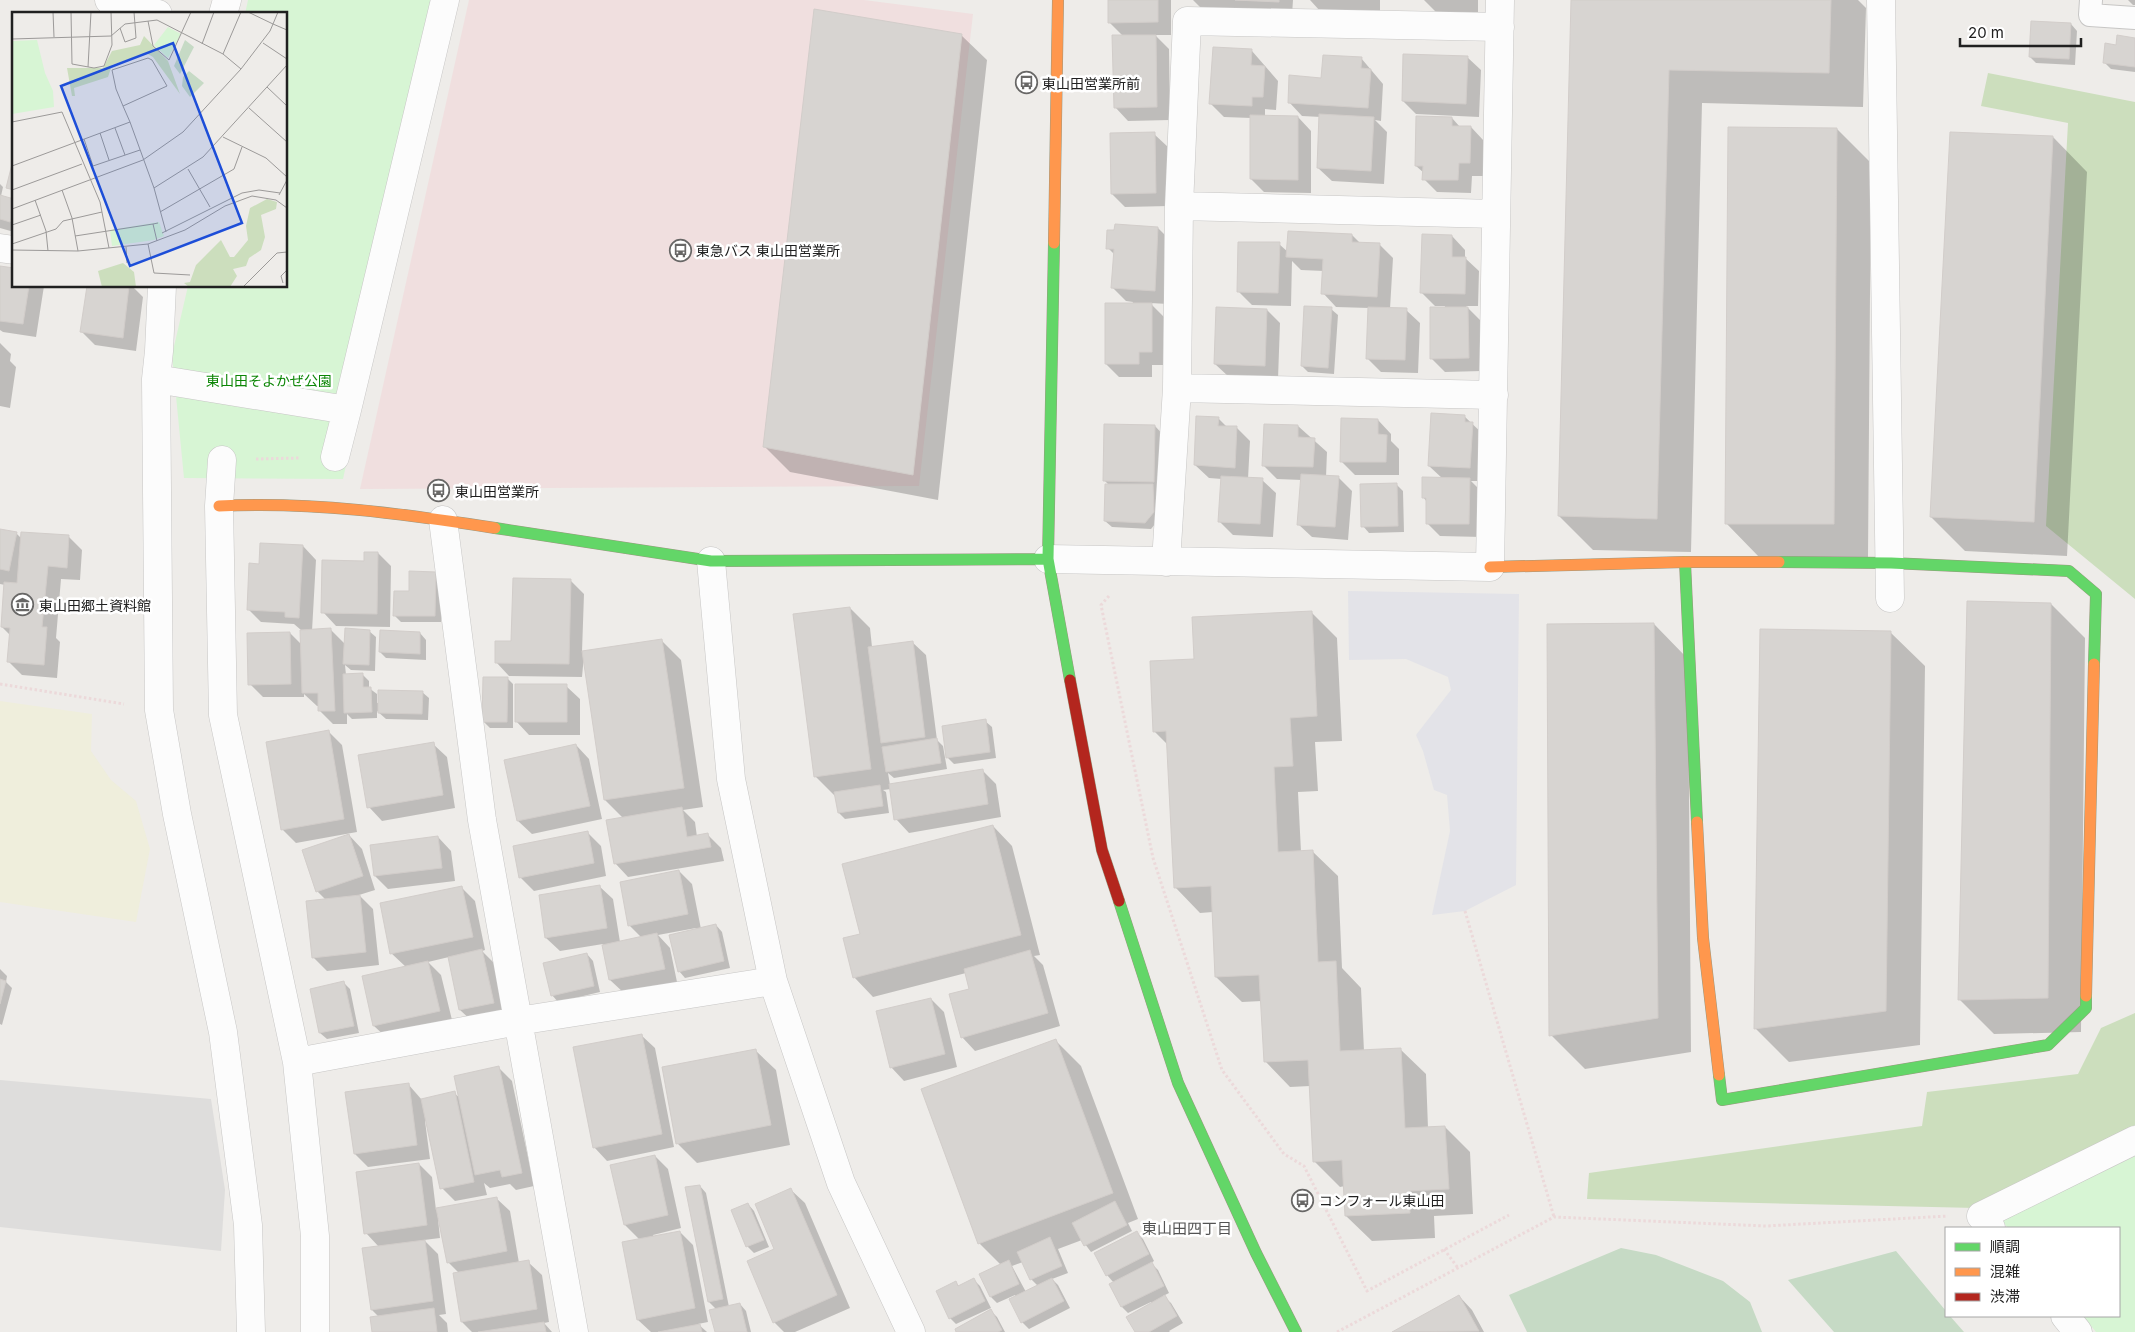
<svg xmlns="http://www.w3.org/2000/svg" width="2135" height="1332" viewBox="0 0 2135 1332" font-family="Inter,'Noto Sans JP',sans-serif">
<rect width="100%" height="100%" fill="#eeece9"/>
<path fill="#f0dfdf" d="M469 0H864L973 14 919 486 360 489Z"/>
<path fill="#efeedc" d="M0 701 92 714 91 751 111 780 136 801 150 849 136 922 0 902Z"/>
<path fill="#ccdebd" d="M1988 73 2135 102V599L2046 526 2068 123 1981 106Z
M2135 1013V1125L1976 1208 1587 1199 1589 1173 1922 1126 1927 1092 2078 1074 2101 1028Z"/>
<path fill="#c6dac5" d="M1621 1248 1656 1255 1723 1281 1750 1302 1762 1332H1527L1509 1295Z
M1896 1251 1946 1311V1316H1950L1964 1332H1834L1788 1280Z"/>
<path fill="#d7f5d4" d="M248 0H448L343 479 184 478 172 355 188 286H286V14H245Z
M2135 1156V1332H2096L2083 1316H2119V1228H2008L2001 1220Z"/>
<path fill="#dedddc" d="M0 1080 211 1099 225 1190 221 1251 0 1227Z"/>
<path fill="#e3e3e8" d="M1348 591 1519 594 1516 885 1465 911 1432 915 1450 831 1447 795 1434 790 1423 751 1416 735 1451 690 1448 677 1406 659 1349 660Z"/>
<path fill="#0003" fill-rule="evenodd" d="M1109 0H1171V35H1155L1169 49 1170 120 1128 121 1115 107 1123 36 1109 22Z
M1193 0H1293L1292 15 1203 10Z
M1310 0H1380V13L1320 11Z
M1424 0H1478V12H1436Z
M1573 0H1858L1866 8 1863 107 1702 103 1691 552 1593 550 1559 516Z
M2128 0H2135V5H2133Z
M2071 24 2077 31 2075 65 2036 63 2030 57Z
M961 35 987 60 938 500 790 472 764 446Z
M2135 39V72L2111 69 2105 63 2117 47Z
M1252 51 1278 81 1276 110 1265 109V117H1298L1311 131V193L1264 192 1251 179V118L1224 117 1210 103Z
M1467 57 1481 70 1479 117 1416 114 1403 101Z
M1361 58 1383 84 1381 121 1375 120 1387 132 1384 184 1332 181 1318 168 1321 117 1302 116 1289 102 1322 79Z
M1452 118 1460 127H1471L1484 141 1483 176H1472L1471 193 1437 192 1424 179V173L1416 166Z
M1837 129 1871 163 1868 558H1760L1726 523Z
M1154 134 1168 147 1169 206 1125 207 1112 194Z
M2053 137 2087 172 2067 556 1965 551 1931 517Z
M0 184 3 187 1 196 14 201V232L0 228Z
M1158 228 1171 241 1168 304 1150 303 1164 317V365H1152V377H1119L1106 364 1133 302 1126 301 1113 288 1115 255 1108 248Z
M1352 235 1360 243 1379 244 1393 258 1390 309 1406 310 1420 323 1418 373 1381 372 1368 359 1369 308 1336 307 1323 293 1324 271 1301 270 1292 261 1291 306 1252 305 1239 292 1279 244 1288 252Z
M1452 236 1465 250V258L1479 271 1478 306H1466L1481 321 1482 371 1445 372 1431 358 1445 306H1435L1421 292Z
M0 267 14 286H44L36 337 3 332 0 330Z
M89 286H132L143 297 136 351 95 345 82 332Z
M1331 309 1338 315 1334 374 1308 372 1302 366Z
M1267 310 1280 323 1278 379 1229 377 1215 364Z
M0 343 11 354 10 361 16 367 10 408 0 406Z
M1464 416 1485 436 1483 481H1471L1483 493 1482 537 1440 536 1427 523V502L1423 497 1443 479 1429 466Z
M1218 418 1227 427 1237 428 1250 441 1248 479 1262 480 1276 493 1273 537 1233 535 1219 521 1222 479 1209 478 1195 465Z
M1378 420 1391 434V441L1399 449V475H1355L1341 461Z
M1155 426 1168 440 1160 518 1151 529 1112 527 1105 521 1109 485 1104 480Z
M1298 426 1327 452 1326 477H1338L1352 491 1348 540 1312 537 1298 524 1302 480 1277 479 1264 466Z
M1396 484 1403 491 1404 532 1369 533 1363 526Z
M0 530 16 533 22 539 69 537 82 550 80 580 61 579 56 638 60 642 57 678 22 675 9 662 11 636 2 627 5 585 0 584Z
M303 546 316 560 312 631 331 630 345 644 369 631 376 637 375 671 351 670 345 665 346 675 362 674 369 681V688L377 694V703L422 692 429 698 428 720 386 719 377 711V718L352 719 347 714V724H333L320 711 319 706H317L304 694V697H263L250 684 290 633 302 645 301 630 294 624 261 622 248 609 260 565Z
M378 553 391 566 390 627 336 626 323 612 365 562Z
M435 573 442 579 441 622H401L395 616 411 592Z
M570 580 584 594 582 652 661 640 681 660 703 807 683 810 695 822 697 837 708 835 721 848 724 861 628 877 615 863 624 819 605 800 584 655 582 677 509 676 496 662 512 642Z
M2051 604 2085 638 2081 1032 1994 1034 1959 999Z
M850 608 870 628 872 647 912 642 926 655 937 740 943 746 947 769 894 778 888 773 890 785 982 770 996 784 1001 817 909 833 896 819 891 789 883 790 886 792 889 813 845 819 839 813 835 796 815 776Z
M1311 612 1337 638 1342 741 1315 742 1318 791 1298 792 1301 852 1312 851 1338 876 1342 968 1361 988 1364 1051 1400 1049 1426 1074 1428 1128 1445 1127 1470 1152 1473 1214 1434 1216 1435 1238 1372 1241 1346 1216 1345 1186 1340 1187 1314 1161 1310 1086 1290 1087 1265 1061 1262 1001 1242 1002 1216 977 1213 912 1200 913 1175 887 1168 745 1154 731 1195 661Z
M1654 624 1688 659 1691 1052 1585 1069 1551 1035Z
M1890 632 1925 666 1920 1045 1789 1062 1755 1028Z
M420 633 426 640V660L386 658 380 652Z
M507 678 513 684V728H490L483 721Z
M566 686 580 699V735H529L516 721Z
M985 721 992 727 996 758 954 764 948 758Z
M329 732 342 745 357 832 296 843 283 830Z
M433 744 447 757 455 808 382 821 369 807Z
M576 745 589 759 602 819 532 834 518 821 505 761Z
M993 826 1012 846 1040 955 1034 956 1043 965 1060 1026 975 1051 962 1037 971 989 966 973 873 997 854 977Z
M587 832 601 846 606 876 534 891 520 877Z
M348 834 362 849 375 890 359 895 373 909 379 965 327 971 313 957 326 900 317 891Z
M438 837 451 851 455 881 388 889 375 876Z
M679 871 692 884 701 929 716 925 722 932 730 968 685 978 679 971 696 928 658 935 670 948 677 982 624 993 610 980 603 944 560 951 546 938 599 886 613 899 620 942 642 938 629 925Z
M462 888 475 901 485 950 482 951 495 964 506 1016 474 1023 460 1010 449 957 428 962 441 975 453 1024 388 1039 374 1026 363 977 406 967 391 953Z
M587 954 593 961 600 992 558 1002 552 995Z
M0 969 7 976 6 982 12 988 2 1025 0 1024Z
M344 983 350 989 359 1033 327 1039 320 1033 312 990Z
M931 999 944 1012 957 1067 904 1081 891 1067Z
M641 1035 655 1048 674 1147 607 1161 594 1147Z
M1056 1041 1081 1066 1138 1219 1128 1223 1132 1231 1091 1252 1082 1240 1058 1249 1068 1273 1052 1279 1058 1285 1070 1308 1029 1329 1022 1322 1015 1295 997 1303 991 1297 1001 1265 979 1243ZM1023 1262 1031 1279 1038 1286 1026 1292 1012 1266Z
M756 1051 776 1070 790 1145 697 1163 677 1143Z
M499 1068 512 1081 534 1186 516 1190 510 1184 490 1188 484 1183 487 1195 455 1201 442 1188 427 1121H425L430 1159 368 1167 355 1154 408 1084 422 1100 454 1093 460 1098Z
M655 1156 668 1169 681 1228 653 1235 654 1237 680 1232 693 1245 708 1322 698 1324 707 1332H651L638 1320 623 1243 640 1240 625 1225Z
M419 1164 432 1177 436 1210 496 1198 510 1211 519 1263 528 1262 542 1275 549 1322 544 1323 552 1332H472L462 1322 459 1273 448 1262 440 1219H438L440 1238 424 1240 438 1254 446 1314 439 1315 447 1323 448 1332H374L379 1317 372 1310 379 1247 366 1233Z
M700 1186 706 1193 729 1307 740 1304 746 1311 751 1332H716V1309L709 1302 686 1188Z
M791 1190 805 1203 850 1308 795 1332H784L774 1322 776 1250Z
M748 1204 754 1211 769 1247 754 1253 747 1246Z
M1136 1232 1143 1239 1154 1261 1151 1263 1158 1270 1169 1293 1163 1296 1171 1303 1183 1323 1169 1331 1170 1332H1136L1152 1304 1151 1302 1128 1313 1122 1307 1111 1285 1114 1283 1107 1275Z
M974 1280 980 1286 991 1308 956 1324 950 1318 956 1283 959 1286Z
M1459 1296 1472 1310 1484 1332H1394Z
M991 1311 997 1317 1005 1332H958Z"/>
<path fill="#d7d4d1" stroke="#d2cdca" d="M1108 0H1158V22L1108 23Z
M1235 0H1279V2Z
M1571 0H1831L1829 73 1669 70 1657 519 1558 516Z
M814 9 962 34 913 475 763 447Z
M2031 21 2071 23 2069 59 2029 57Z
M1112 35H1156L1157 107 1114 108Z
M2117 35 2135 38V67L2103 63 2105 43 2116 45Z
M1213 47 1252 49 1251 65 1265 66 1263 97H1252V106L1209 104Z
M1403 54 1468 56 1466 104 1402 101Z
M1323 55 1362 57 1361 68 1371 69 1368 108 1288 103 1289 75 1321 78Z
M1319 114 1374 117 1371 171 1317 168Z
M1250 115 1298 116V180L1250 179Z
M1416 116 1452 117V126H1471L1470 163H1459L1458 180H1422L1423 166H1415Z
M1728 127 1837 128 1834 524H1725Z
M1155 132 1156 193 1111 194 1110 133Z
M1950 132 2053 136 2034 522 1930 517Z
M14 156V190L6 188Z
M0 195 14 199V210L10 222 0 219Z
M1115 224 1158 227 1155 291 1111 288 1114 249H1106L1107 230H1114Z
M1288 231 1352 234V242L1380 243 1377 297 1321 294 1323 259 1286 257Z
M1422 234 1452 235V257H1466L1465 294 1420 293Z
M1238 242H1280L1278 293 1237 292Z
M0 266 14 268V286H29L23 324 0 321Z
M87 286H129L123 338 80 332Z
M1105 303H1152V352H1139V364H1105Z
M1304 306 1332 307 1328 368 1301 366Z
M1216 307 1267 309 1265 366 1214 364Z
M1368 307 1407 308 1405 360 1366 359Z
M1430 307H1468L1469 358 1430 359Z
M1431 413 1465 415V422H1473L1470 468 1428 466Z
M1196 416 1219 417 1218 426H1237L1235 468 1194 465Z
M1341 418 1378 419V434L1387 435 1386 462H1340Z
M1104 424 1155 425 1154 482 1103 481Z
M1264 424 1298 425V437L1315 438 1313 467 1262 466Z
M1301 474 1339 476 1335 527 1297 525Z
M1221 476 1263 478 1260 524 1218 522Z
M1422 477 1470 478 1469 524H1426V498H1422Z
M1397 483 1398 526 1361 527 1360 484Z
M1105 484H1153L1154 512 1145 523 1104 521Z
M0 529 17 532 9 571 0 569Z
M21 532 69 535 67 568 48 566 42 627H47L44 665 7 662 10 628 1 627 4 582 17 583Z
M260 543 303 545 299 618 285 617V612L247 610 249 563 259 564Z
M364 552H378L377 614 321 613 322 560 364 561Z
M409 571 436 572 435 616H393L394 591H409Z
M513 578 571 579 569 664 495 663V641H511Z
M1967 601 2051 603 2048 998 1958 1000Z
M850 607 871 769 814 777 793 614Z
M1312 611 1317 716 1290 718 1293 766 1274 767 1278 852 1313 850 1318 962 1336 961 1340 1051 1401 1048 1405 1128 1445 1126 1449 1189 1409 1191 1410 1213 1345 1216 1342 1160 1313 1162 1308 1060 1264 1062 1259 975 1215 977 1211 886 1174 888 1166 731 1153 732 1150 661 1194 659 1192 617Z
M1654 623 1658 1018 1549 1036 1547 624Z
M331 628 335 711H318V693H302L300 630Z
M345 628 370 630 369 665 343 664Z
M1760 629 1891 631 1886 1011 1754 1029Z
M380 630 420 632V654L379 652Z
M290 632 291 684 248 685 247 633Z
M662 639 684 788 604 800 582 651Z
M913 641 925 737 881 743 868 647Z
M363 673V687H371L372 712 344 713 343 674Z
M483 677H508L507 722H482Z
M515 684H567V722H515Z
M378 690 423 691 422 714 378 713Z
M986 719 990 752 946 758 942 726Z
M329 730 344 819 281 830 266 742Z
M937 738 941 763 886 772 882 747Z
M434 742 443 795 367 808 358 755Z
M576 744 590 806 517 821 504 760Z
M983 769 988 804 894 820 889 784Z
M880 785 883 806 838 813 834 792Z
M682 807 687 837 708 833 711 847 614 864 606 820Z
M993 825 1021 935 853 978 843 938 860 934 842 864Z
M588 831 594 863 519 878 513 846Z
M349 834 363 876 316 892 302 850Z
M438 836 442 868 374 876 370 845Z
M679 870 688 914 628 926 620 882Z
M600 885 607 928 545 938 539 895Z
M462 886 473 937 390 954 380 903Z
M360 895 366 952 312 958 306 901Z
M716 924 724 961 678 972 669 935Z
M657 933 665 969 609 980 602 945Z
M482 949 494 1003 459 1010 448 957Z
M1030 950 1048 1013 961 1038 949 994 969 989 964 969Z
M587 953 594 986 551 996 543 963Z
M428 961 440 1011 373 1026 362 976Z
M0 979 6 981 0 1004Z
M344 981 354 1026 319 1033 310 989Z
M931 998 945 1054 890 1068 876 1011Z
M642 1034 662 1134 593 1148 573 1047Z
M1056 1039 1113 1193 978 1244 921 1089Z
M756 1049 771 1125 676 1144 662 1067Z
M499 1066 522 1173 502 1177 500 1170 475 1175 454 1076Z
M409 1083 417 1145 354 1154 345 1092Z
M455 1091 474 1182 440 1189 421 1099Z
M655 1155 668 1215 624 1225 610 1165Z
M419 1163 427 1225 364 1234 356 1172Z
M700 1185 723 1299 708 1302 685 1187Z
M791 1188 837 1295 773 1323 747 1261 774 1249 755 1204Z
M497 1197 507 1251 447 1263 436 1208Z
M1115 1201 1127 1225 1084 1246 1072 1223Z
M748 1203 764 1240 746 1247 731 1210Z
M680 1231 695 1308 637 1320 622 1242Z
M1137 1231 1149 1254 1106 1276 1094 1253Z
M1050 1237 1062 1266 1030 1280 1017 1252Z
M425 1240 433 1301 371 1310 362 1248Z
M529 1260 537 1309 461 1322 453 1273Z
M1009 1260 1019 1284 990 1297 979 1274Z
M1152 1262 1164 1286 1121 1307 1109 1284Z
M974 1278 985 1301 949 1319 936 1291 956 1281 958 1286Z
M1052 1278 1064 1301 1021 1323 1009 1299Z
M1165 1295 1177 1316 1149 1332H1135L1126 1317Z
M1459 1295 1479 1331 1392 1332Z
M740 1303 747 1332H715L709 1310Z
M434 1308 437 1332H372L370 1317Z
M991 1309 1002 1330 998 1332H956L955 1329Z
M544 1322 546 1332H478Z
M700 1324 702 1332H658Z"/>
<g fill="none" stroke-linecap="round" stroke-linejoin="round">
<defs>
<path id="lane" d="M2091 0 2090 15 2135 18"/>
<path id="street" d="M109 0 158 14
M1881 0 1890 598
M223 14 227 0
M1179 206 1496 214
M0 248 14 250
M162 286 159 351 156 379 159 710 177 814 223 1032 248 1225 251 1332
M156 379 347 410 335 457
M1177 388 1494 395
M347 410 445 0
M222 460 219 506 223 715 297 1062 315 1236V1332
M443 520 482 820 574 1332
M1048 559 1490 567 1500 0
M711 561 731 779 773 981 841 1183 911 1332
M1166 562 1177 388 1179 206 1187 21 1500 27
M297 1062 518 1021 773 981
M1991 1228 1981 1216 2135 1140
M2065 1316 2078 1332"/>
<path id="fast" d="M1054 243 1048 559 1070 680
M495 528 711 561 1048 559
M1685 562 1697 822
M1779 562 1891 563 2069 571 2096 594 2094 664
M1119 901 1178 1083 1256 1253 1296 1332
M1719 1075 1722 1100 2048 1045 2086 1008V996"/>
<path id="slow" d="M1054 243 1058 0
M219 506C312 501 404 514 495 528
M1490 567 1685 562H1779
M1697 822 1703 938 1719 1075
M2086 996 2094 664"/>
<path id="jam" d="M1070 680 1102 850 1119 901"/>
</defs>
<use href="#lane" stroke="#c7c6c5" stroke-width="24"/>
<use href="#street" stroke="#c7c6c5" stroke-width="29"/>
<use href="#fast" stroke="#9a987f" stroke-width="12"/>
<use href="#slow" stroke="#9a987f" stroke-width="12"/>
<use href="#jam" stroke="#9a987f" stroke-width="12"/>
<path stroke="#ecd9da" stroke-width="3" stroke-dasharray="2.5 2.5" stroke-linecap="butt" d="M256 459 299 458
M1109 596 1101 605 1153 858 1222 1070 1284 1154 1304 1166 1367 1291 1509 1215
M0 684 124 704
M1465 911 1554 1217
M1444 1249 1458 1268
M1337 1332 1554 1217 1766 1226 1948 1216"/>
<use href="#lane" stroke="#fcfcfc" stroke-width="22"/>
<use href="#street" stroke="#fcfcfc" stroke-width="28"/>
<use href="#fast" stroke="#63d668" stroke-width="11"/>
<use href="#slow" stroke="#ff974d" stroke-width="11"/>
<use href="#jam" stroke="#b3261e" stroke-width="11"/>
</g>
<defs>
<symbol id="bus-ring" viewBox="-11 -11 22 22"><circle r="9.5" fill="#fff" stroke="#686766" stroke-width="1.5"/><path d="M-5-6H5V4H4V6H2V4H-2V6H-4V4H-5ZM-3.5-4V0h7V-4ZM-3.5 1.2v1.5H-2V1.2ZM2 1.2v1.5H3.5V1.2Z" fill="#686766"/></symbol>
<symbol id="museum-ring" viewBox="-11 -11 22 22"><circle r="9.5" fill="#fff" stroke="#686766" stroke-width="1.5"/><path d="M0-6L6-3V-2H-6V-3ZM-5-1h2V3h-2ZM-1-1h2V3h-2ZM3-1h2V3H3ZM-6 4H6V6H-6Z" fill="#686766"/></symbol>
</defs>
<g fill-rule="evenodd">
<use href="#bus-ring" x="1014" y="70" width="25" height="25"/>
<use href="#bus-ring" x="668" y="238" width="25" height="25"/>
<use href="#bus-ring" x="426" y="478" width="25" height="25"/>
<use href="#museum-ring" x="10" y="592" width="25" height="25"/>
<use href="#bus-ring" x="1290" y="1188" width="25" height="25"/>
</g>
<g text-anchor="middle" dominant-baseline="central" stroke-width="5" stroke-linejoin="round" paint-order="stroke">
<g font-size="14" fill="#202020" stroke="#fff" text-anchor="start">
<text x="1042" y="83">東山田営業所前</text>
<text x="696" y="250">東急バス 東山田営業所</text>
<text x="455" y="491">東山田営業所</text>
<text x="39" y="605">東山田郷土資料館</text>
<text x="1319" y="1200">コンフォール東山田</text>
</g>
<g font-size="14" fill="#0c8606" stroke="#fff">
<text x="269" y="380">東山田そよかぜ公園</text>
</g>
<g font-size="15" fill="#535353" stroke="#fff">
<text x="1187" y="1228">東山田四丁目</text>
</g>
</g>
<g transform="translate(12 12)">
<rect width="275" height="275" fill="#eeece9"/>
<path d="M132 24 156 49 168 82 141 45 134 41 100 53 96 65 62 76 63 84H60L55 56H91L100 39 128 33ZM255 187 265 190 264 197 249 203 253 225 249 238 237 246 234 254 221 257 225 264 218 275H177L172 271 178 270 184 253 209 228 218 245H222L236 228 234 214 238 196ZM111 251 122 260 124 275H90L86 259Z" fill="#ccdebd"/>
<path d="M173 28 182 35 168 62 162 54ZM177 59 192 71 178 85 170 74 171 65Z" fill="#c6dac5"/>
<path d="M156 15 169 22 156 46 142 33ZM25 28 33 61 41 79 42 95 0 102V29ZM147 210 152 224 142 228 100 234 98 218Z" fill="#d7f5d4"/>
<path fill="none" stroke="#9c9a99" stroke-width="1" d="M41 0 42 25M59 0 60 52 82 56 92 54 100 33 99 0M266 0 261 12 275 18M136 9 141 34 157 48 179 0M108 16 113 30 124 26 122 0M0 27 99 24 113 12 145 8 211 42 229 57M251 31 275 47M190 32 202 0M211 42 229 0M76 55 79 0M255 75 275 94M111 94 155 74 140 48 136 46 100 58 104 77 111 94 118 110M237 96 275 130M0 110 50 100 88 190 97 236M103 116 113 143M88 121 97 148M211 125 254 146 275 165M72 127 81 154 128 138M0 154 118 110 142 176 154 220M176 157 198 195M142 176 191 145 275 53M0 178 70 152M50 178 60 206 66 239M267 183 275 168M23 188 34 219 36 239M0 197 131 148 171 120 229 57 258 19 261 12 236 0M148 200 222 157 230 135M0 213 29 203M150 221 230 181 247 178 268 181M63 224 141 212M145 229 141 212 146 211M0 232 44 217 51 209 90 200M136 232 142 261 178 263M114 235 115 251M0 238 66 239 136 232 173 218 213 194 240 184 264 188 275 196M271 271 269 264 275 258M231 275 265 241 275 240"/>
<path fill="#1d4ed8" fill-opacity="0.15" stroke="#1d4ed8" stroke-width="2.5" d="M161 31 230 211 118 254 49 74Z"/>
<rect width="275" height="275" fill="none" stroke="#202020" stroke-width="2.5"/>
</g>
<rect x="1945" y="1227" width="175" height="90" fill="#ffffff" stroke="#a6a6a6"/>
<rect x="1955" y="1243" width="25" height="8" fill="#63d668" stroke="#a6a6a6"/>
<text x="1990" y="1252" font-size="15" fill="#202020">順調</text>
<rect x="1955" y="1268" width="25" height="8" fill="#ff974d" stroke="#a6a6a6"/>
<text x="1990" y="1277" font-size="15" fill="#202020">混雑</text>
<rect x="1955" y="1293" width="25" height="8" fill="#b3261e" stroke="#a6a6a6"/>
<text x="1990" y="1302" font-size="15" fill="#202020">渋滞</text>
<path d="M1960 38v8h121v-8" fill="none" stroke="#202020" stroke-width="2.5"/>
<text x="1968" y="38" font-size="15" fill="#202020" stroke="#ffffff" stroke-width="4" paint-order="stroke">20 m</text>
</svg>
